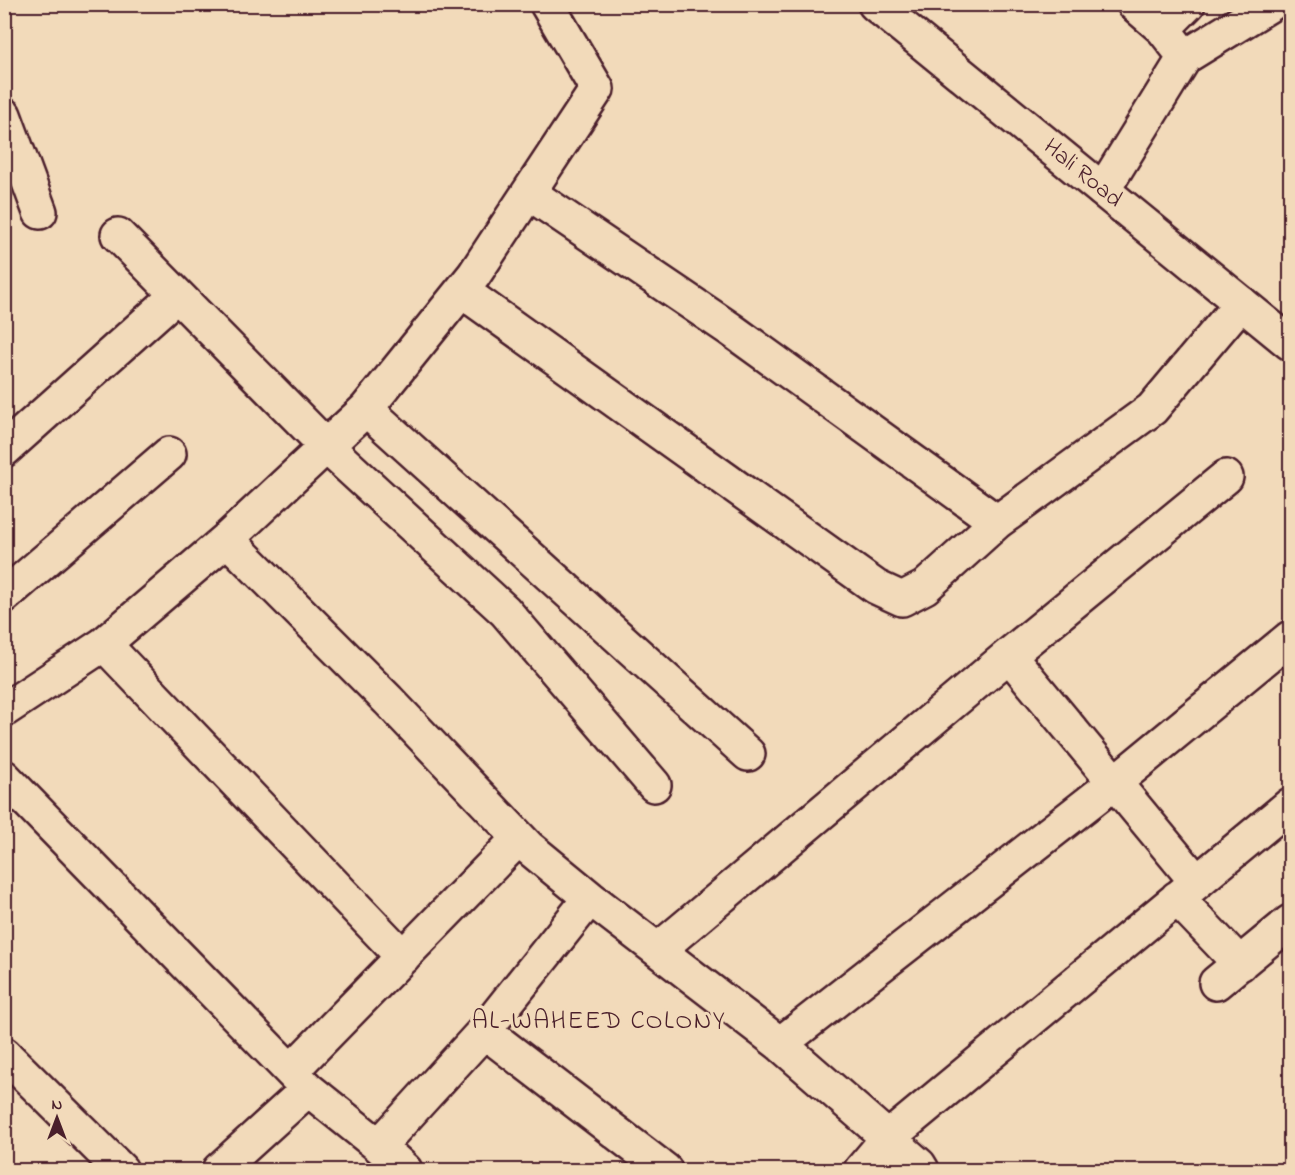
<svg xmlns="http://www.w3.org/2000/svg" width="1295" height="1175" viewBox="0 0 1295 1175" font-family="'Indie Flower',sans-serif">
<rect width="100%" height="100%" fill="#f2daba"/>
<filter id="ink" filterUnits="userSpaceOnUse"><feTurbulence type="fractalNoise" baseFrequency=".0167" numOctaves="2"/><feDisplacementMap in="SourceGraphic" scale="12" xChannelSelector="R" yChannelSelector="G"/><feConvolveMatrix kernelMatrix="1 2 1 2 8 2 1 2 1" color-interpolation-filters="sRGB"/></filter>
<g filter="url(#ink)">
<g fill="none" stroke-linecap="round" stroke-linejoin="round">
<defs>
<path id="street" d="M1134 4 1163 29 1185 57
M1163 29 1188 4
M4 115 40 212
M1103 190 1185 57 1271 4
M529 193 730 329 997 522
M118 235 326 446 505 611 654 785
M462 291 876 587 902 599 925 587 997 522 1152 409 1241 303
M366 409 748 754
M4 450 177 295
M227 539 366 409 474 275 597 89 547 4
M4 596 169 454
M104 644 403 957
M1009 655 1226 477
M4 710 104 644 227 539 388 700 528 847 590 898 780 1044 919 1165 922 1170
M4 777 308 1089 379 1146 405 1170
M1177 898 1240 964
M658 950 1009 655 1196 881
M1216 983 1290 922
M484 1031 665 1170
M780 1044 1114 783 1290 638
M291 1071 519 838
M379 1146 484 1031 590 898
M219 1170 308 1089
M861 1170 888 1138 1290 805"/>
<g id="secondary">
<path id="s1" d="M875 4 1290 343"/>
<path d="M4 1054 121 1170"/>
</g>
</defs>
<use href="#street" stroke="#4a1f2b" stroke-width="38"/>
<use href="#secondary" stroke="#4a1f2b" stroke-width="38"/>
<use href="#street" stroke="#f2daba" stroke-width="33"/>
<use href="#secondary" stroke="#f2daba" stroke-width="33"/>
</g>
</g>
<g text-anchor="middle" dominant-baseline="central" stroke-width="6" stroke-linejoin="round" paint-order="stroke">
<g font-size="24" fill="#4a1f2b" stroke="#f2daba">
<text stroke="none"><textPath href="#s1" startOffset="268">Hali Road</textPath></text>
</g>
<g font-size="26" letter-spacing="1.5" fill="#4a1f2b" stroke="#f2daba">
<text x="599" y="1022">AL-WAHEED COLONY</text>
</g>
</g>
<rect width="1295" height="1175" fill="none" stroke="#f2daba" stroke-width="24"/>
<rect x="12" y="12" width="1271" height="1151" fill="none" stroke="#4a1f2b" stroke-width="2" filter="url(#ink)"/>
<g transform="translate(57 1118)" stroke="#f2daba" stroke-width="4.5" paint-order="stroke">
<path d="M0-4.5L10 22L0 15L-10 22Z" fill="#4a1f2b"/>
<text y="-9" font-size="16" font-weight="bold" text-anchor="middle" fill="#4a1f2b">N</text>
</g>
</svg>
